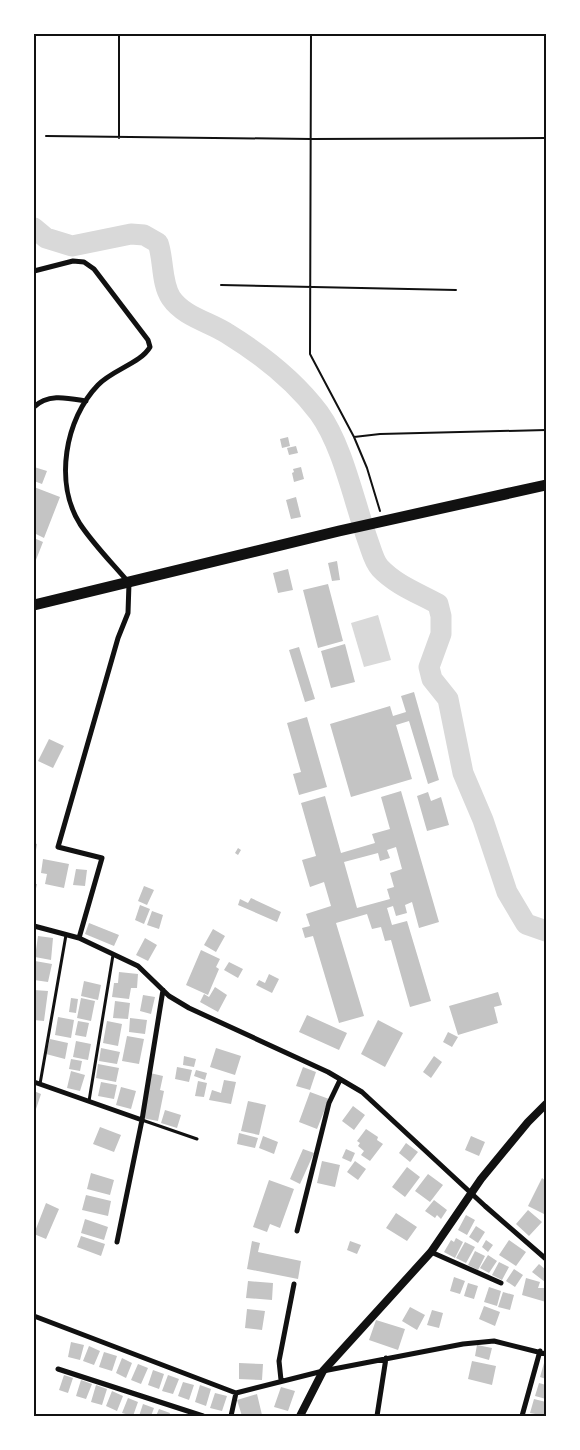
<svg xmlns="http://www.w3.org/2000/svg" width="580" height="1450" viewBox="0 0 580 1450" font-family="'Times New Roman',serif">
<rect width="100%" height="100%" fill="#fff"/>
<path fill="#d9d9d9" d="M378 615 391 660 364 667 351 623Z"/>
<g fill="none" stroke-linecap="round" stroke-linejoin="round">
<path stroke="#d9d9d9" stroke-width="21" d="M34 228 46 238 72 246 131 234 144 235 158 243C164 260 161 283 171 298 184 317 210 322 228 334 262 355 295 381 319 413 343 446 354 502 368 541 371 549 374 562 380 568 396 585 418 593 438 604L441 616V634L429 667 432 679 448 699 463 773 483 820 507 892 526 924 546 931"/>
</g>
<path fill="#c4c4c4" fill-rule="evenodd" d="M288 437 290 446 282 448 280 439Z
M296 446 298 453 289 455 287 448Z
M34 467 47 471 42 484 34 481Z
M301 467 304 479 294 482 292 473 294 472 293 469Z
M34 487 60 497 44 538 34 533Z
M296 497 301 517 291 519 286 500Z
M34 538 43 542 34 565Z
M337 561 340 580 332 581 328 563Z
M288 569 293 590 278 593 273 573Z
M328 584 343 641 318 648 303 590Z
M345 644 355 682 331 688 321 651Z
M299 647 315 699 305 702 289 650Z
M414 692 439 780 428 784 409 721 396 725 412 779 351 797 330 724 390 706 393 716 406 712 401 696Z
M307 717 327 787 299 795 293 774 301 772 287 723Z
M49 739 64 746 53 768 38 761Z
M401 791 439 922 419 928 412 902 405 905 407 913 396 916 393 906 387 908 392 925 407 921 431 1001 410 1007 391 940 385 941 381 927 372 929 367 914 336 923 364 1016 339 1023 313 936 305 938 302 928 310 926 306 914 331 906 324 882 310 887 302 860 316 856 301 803 325 796 341 853 375 843 372 834 390 829 381 797ZM396 847 402 869 390 873 394 887 387 889 390 899 357 908 344 862 378 853 380 861 390 858 387 850Z
M428 792 431 801 441 797 449 825 427 831 417 796Z
M34 843 37 844 35 856H34Z
M238 848 241 850 238 855 235 853Z
M43 859 69 864 64 888 45 884 47 874 41 873Z
M76 869 87 870 85 886 73 885Z
M34 884H37L34 897Z
M144 886 154 890 147 905 138 901Z
M251 898 281 912 277 922 238 905 240 899 248 903Z
M140 905 150 909 144 924 135 920Z
M152 911 163 915 159 929 147 925Z
M89 923 119 935 114 946 85 934Z
M213 929 225 936 216 952 204 945Z
M38 936 53 938 51 960 35 957Z
M145 938 157 945 148 961 136 955Z
M201 950 220 959 216 967 219 969 208 995 186 985Z
M35 961 52 964 48 982 34 980Z
M229 962 243 969 238 978 224 970Z
M119 972 138 974 137 988H131L129 999 112 997 114 983H118Z
M269 974 279 979 272 993 256 985 259 980 265 983Z
M84 981 101 985 98 1000 81 996Z
M215 987 227 995 218 1012 200 1002 204 994 209 997Z
M34 990 48 991 44 1021 34 1020Z
M498 992 502 1005 494 1007 498 1023 458 1035 449 1006Z
M143 995 155 997 151 1014 140 1011Z
M71 998 78 999 76 1013 69 1012Z
M81 998 95 1001 91 1021 77 1018Z
M115 1001 130 1003 128 1019 113 1018Z
M307 1015 347 1033 339 1050 299 1032Z
M58 1017 74 1020 71 1038 55 1035Z
M130 1018 147 1020 145 1034 129 1032Z
M378 1020 403 1033 385 1067 361 1054Z
M78 1021 89 1023 86 1037 75 1035Z
M107 1021 122 1024 118 1046 103 1043Z
M448 1032 458 1037 452 1047 443 1042Z
M127 1036 144 1039 139 1064 122 1061Z
M50 1039 68 1043 65 1059 46 1054Z
M76 1041 91 1044 88 1060 73 1057Z
M101 1048 120 1052 117 1064 99 1061Z
M216 1048 241 1056 235 1075 210 1067Z
M184 1056 196 1059 194 1067 183 1065Z
M434 1056 442 1062 431 1078 423 1072Z
M71 1059 82 1061 80 1071 69 1069Z
M98 1064 119 1068 116 1082 96 1078Z
M177 1067 192 1070 189 1082 175 1079Z
M303 1067 316 1072 310 1090 296 1086Z
M196 1070 207 1073 205 1080 194 1076Z
M71 1071 85 1075 80 1091 67 1088Z
M150 1073 163 1076 160 1090 164 1091 158 1121 142 1118Z
M224 1080 236 1082 231 1104 209 1100 212 1090 221 1093Z
M198 1081 207 1083 204 1097 195 1096Z
M101 1082 117 1085 114 1099 98 1096Z
M121 1087 136 1091 131 1109 116 1105Z
M34 1091 41 1094 34 1115Z
M310 1092 329 1099 317 1129 299 1122Z
M248 1101 266 1105 259 1135 241 1131Z
M353 1106 365 1115 354 1130 342 1121Z
M165 1110 181 1115 177 1128 161 1123Z
M100 1127 121 1135 114 1152 93 1144Z
M366 1129 378 1137 377 1140 383 1144 370 1161 361 1155 364 1151 358 1146 360 1143 357 1141Z
M239 1133 258 1138 255 1148 237 1144Z
M263 1136 278 1142 274 1154 259 1148Z
M471 1136 485 1142 479 1156 465 1150Z
M406 1143 418 1152 410 1162 399 1153Z
M303 1149 314 1153 300 1184 290 1179Z
M346 1149 355 1153 351 1162 342 1158Z
M322 1161 340 1165 335 1187 317 1183Z
M355 1161 366 1169 358 1180 347 1172Z
M407 1167 420 1177 405 1197 392 1187Z
M91 1173 114 1180 110 1195 87 1189Z
M428 1174 443 1185 430 1202 415 1191Z
M542 1178 546 1181V1215L528 1206Z
M269 1180 294 1189 280 1228 270 1224 267 1232 253 1227Z
M86 1195 111 1201 108 1216 82 1210Z
M434 1200 447 1210 441 1219 437 1215 435 1218 425 1211Z
M46 1203 59 1209 46 1239 34 1234Z
M528 1210 542 1222 529 1236 516 1224Z
M396 1213 417 1227 407 1241 386 1228Z
M466 1215 475 1220 467 1235 458 1230Z
M85 1219 108 1227 104 1240 81 1233Z
M476 1226 485 1232 478 1243 469 1237Z
M81 1236 105 1244 101 1256 77 1247Z
M456 1238 463 1242 455 1258 444 1252 451 1240 454 1242Z
M486 1240 493 1245 488 1252 482 1247Z
M509 1240 526 1252 516 1266 499 1255Z
M252 1241 260 1243 258 1252 301 1261 298 1279 247 1269Z
M350 1241 361 1245 357 1254 347 1250Z
M465 1242 475 1247 466 1263 456 1258Z
M475 1251 485 1256 478 1270 468 1265Z
M488 1255 497 1261 489 1273 480 1268Z
M499 1262 509 1267 502 1280 492 1275Z
M539 1264 546 1270 545 1282 532 1272Z
M514 1269 523 1275 515 1287 506 1281Z
M454 1277 465 1281 460 1294 450 1291Z
M526 1278 540 1282 538 1288H546V1302L522 1295Z
M248 1281 273 1283 272 1300 246 1298Z
M468 1283 478 1286 474 1299 464 1296Z
M489 1287 501 1291 497 1306 484 1302Z
M503 1292 514 1295 510 1310 498 1307Z
M484 1306 500 1312 495 1326 479 1319Z
M410 1307 425 1315 417 1330 402 1321Z
M247 1309 265 1311 262 1330 245 1328Z
M432 1310 443 1313 439 1328 427 1325Z
M376 1320 405 1329 398 1350 369 1340Z
M71 1342 84 1345 80 1360 68 1357Z
M477 1345 492 1348 489 1360 475 1356Z
M89 1346 100 1351 94 1365 83 1361Z
M104 1352 117 1356 112 1371 99 1367Z
M122 1358 132 1363 126 1378 116 1373Z
M472 1361 496 1366 492 1385 468 1379Z
M239 1363 263 1364 262 1380 239 1379Z
M544 1363H546V1379L540 1377Z
M138 1364 148 1368 141 1384 131 1380Z
M153 1370 164 1374 159 1389 148 1385Z
M64 1375 73 1378 68 1393 59 1390Z
M168 1375 179 1379 173 1394 162 1391Z
M81 1380 92 1384 86 1399 76 1396Z
M183 1382 194 1385 189 1400 178 1396Z
M539 1383 546 1385V1399L535 1396Z
M96 1385 107 1389 102 1405 91 1402Z
M200 1385 211 1389 206 1406 195 1402Z
M281 1387 295 1391 288 1411 274 1407Z
M112 1391 123 1396 117 1411 106 1406Z
M215 1393 227 1396 222 1411 210 1408Z
M257 1394 262 1415 242 1416 237 1400Z
M128 1398 138 1402 133 1416 122 1413Z
M534 1399 546 1402V1416L530 1413Z
M143 1404 154 1408 151 1416H139Z
M159 1409 170 1413 169 1416H156Z"/>
<g fill="none" stroke-linecap="round" stroke-linejoin="round">
<path stroke="#111" stroke-width="2" d="M119 34V138
M311 34 310 354 354 437 367 468 380 511
M46 136 311 139 546 138
M221 285 456 290
M354 437 380 434 546 430"/>
<path stroke="#111" stroke-width="3" d="M40 1084 66 935
M89 1101 113 955
M142 1120 197 1139"/>
<path stroke="#111" stroke-width="5" d="M34 271 73 261 84 262 94 269 148 340 150 347C141 363 112 370 98 385 65 419 54 483 80 524 94 545 113 564 129 583L128 613 118 638 58 847 102 858 79 938
M34 407C48 393 68 398 86 401
M34 926 79 938 138 966 169 996 189 1008 328 1072 362 1092 485 1206 546 1259
M34 1082 142 1120
M297 1231 329 1103 340 1080
M117 1242 142 1120 163 990
M431 1252 501 1283
M34 1316 236 1393 323 1371 463 1344 494 1341 546 1354
M58 1369 203 1416
M281 1380 279 1361 294 1284
M231 1416 236 1393
M377 1416 386 1358
M522 1416 540 1351"/>
<path stroke="#111" stroke-width="8" d="M300 1416 323 1371 431 1252 481 1179 528 1122 546 1104"/>
<path stroke="#111" stroke-width="11" d="M34 605 339 531 546 485"/>
</g>
<rect width="580" height="1450" fill="none" stroke="#ffffff" stroke-width="70"/>
<rect x="35" y="35" width="510" height="1380" fill="none" stroke="#111" stroke-width="2"/>
</svg>
